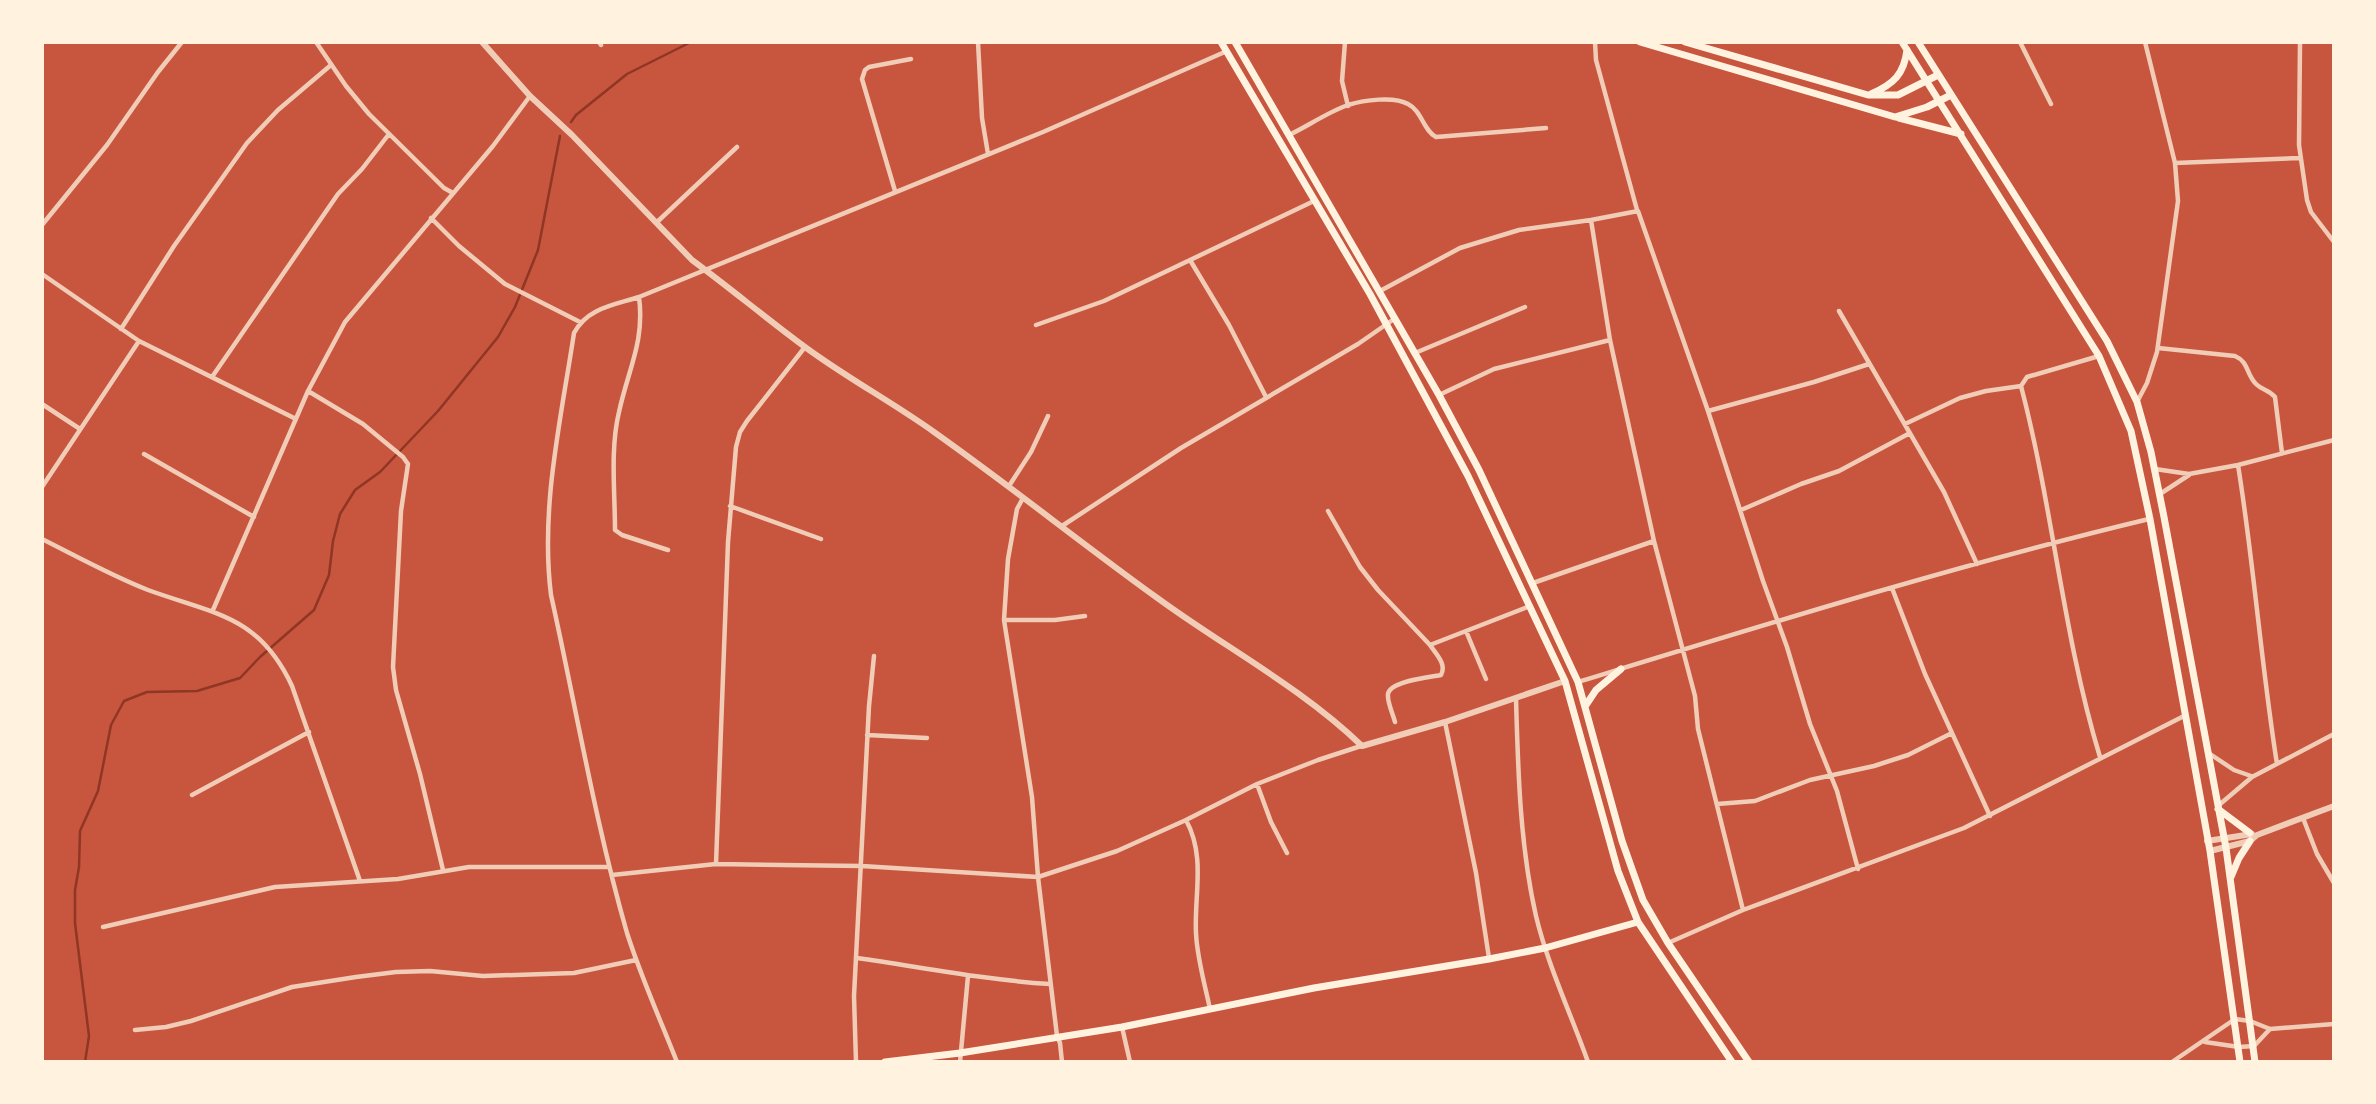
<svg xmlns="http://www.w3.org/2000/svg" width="2376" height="1104" viewBox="0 0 2376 1104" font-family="'Varela Round',sans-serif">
<rect width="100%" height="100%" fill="#c8553d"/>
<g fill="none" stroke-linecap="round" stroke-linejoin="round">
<path stroke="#8f3625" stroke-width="2.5" d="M571 122 576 115 627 74 691 42
M85 1062 89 1036 75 923V890L79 867 80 831 98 791 111 725 124 701 147 692 197 691 240 678 260 657 314 610 329 575 333 541 340 514 355 490 380 472 438 411 498 337 515 307 538 250 560 136"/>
<path stroke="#f1ccb7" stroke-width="4.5" d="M316 42 346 86 369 114 444 188 453 193
M599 42 601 45
M978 42 982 118 988 154
M1345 42 1342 81 1348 106
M1595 42 1596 60 1637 210
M2020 42 2051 104
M2300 42 2299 145 2307 200 2311 212 2334 242
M1289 135C1308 126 1328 112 1348 105 1364 100 1394 96 1408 104 1422 111 1423 130 1436 137L1546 128
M2175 163 2300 158
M895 191 862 79 865 70 869 67 911 59
M431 218 459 246 505 284 580 322
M1591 220 1638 211 1708 411 1763 581 1787 647 1810 724 1837 791 1858 869
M656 223 737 147
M42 225 107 145 158 72 182 42
M1190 260 1229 325 1266 397
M42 274 139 341 296 419
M1380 291 1460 248 1519 230 1591 220 1610 340 1654 541
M639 297C645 341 628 370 619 412 610 449 615 492 615 530L622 535 668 550
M1839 311 1944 492 1977 564
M1036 325 1104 301 1314 201
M121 329 174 246 247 143 278 110 331 65
M2158 348 2235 356C2249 362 2246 374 2256 384 2262 390 2269 390 2275 397L2282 453
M1415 353 1525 307
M2099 356 2027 377 2021 386C2053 508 2063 636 2100 757
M212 377 338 194 362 169 389 134
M308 391 363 424 403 457 408 464 401 511 393 667 396 690 420 774 443 870
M1439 395 1494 369 1610 340
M2137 402 2147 383 2157 352 2178 201 2175 163 2145 42
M42 404 80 429
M1708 411 1814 382 1869 364
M1905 424 1960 398 1986 391 2021 386
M144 454 254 517
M2238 465C2254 564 2261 664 2277 764
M2155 469 2189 474 2238 465 2334 440
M1009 486 1031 452 1048 416
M42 487 139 341
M2160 494 2189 475
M1023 498 1017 509 1008 559 1004 620 1032 797 1038 877 1117 851 1186 820 1257 784 1318 760 1361 746
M730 506 821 539
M1741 510 1801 484 1839 471 1910 433
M1328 511 1360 567 1378 590 1430 645 1530 606
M1062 526 1181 448 1358 344 1394 319
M42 539C76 556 112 576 148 590 214 614 259 615 292 686L360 881
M1533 583 1654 541 1695 696 1698 729 1743 910
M1892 588 1925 674 1990 816
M213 610 308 391 345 322 493 146 530 96
M1004 620H1055L1085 616
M1466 631 1486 679
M1578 682C1767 624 1957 565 2149 519
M1516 699C1518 771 1520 846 1536 916 1548 966 1571 1014 1588 1062
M1395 722C1393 714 1387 702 1388 694 1390 681 1430 677 1441 675 1447 664 1436 654 1430 645
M1445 722 1476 873 1489 958
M867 735 927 738
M2210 754 2234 770 2251 776
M1257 784 1271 822 1287 853
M192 795 309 732
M1717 804 1755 801 1810 780 1874 766 1908 755 1952 733
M2219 805 2252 777 2334 734
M2303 818 2317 854 2334 883
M1186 820C1206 857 1194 894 1196 933 1197 958 1205 985 1210 1009
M716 864 728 542 736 447 740 432 747 421 805 347
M612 875 716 864 862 866 1038 877 1057 1036 1060 1043 1062 1062
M103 927 275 887 398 879 469 867H609
M1668 943 1743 910 1964 828 2184 716
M857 958C921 967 985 980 1050 984
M1122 1027 1130 1062
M135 1030 166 1027 191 1021 292 987 356 977 396 972 430 971 483 976 574 973 636 960
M2205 1042 2239 1047 2254 1046 2270 1029
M677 1062C660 1019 641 977 627 933 595 822 576 707 551 595 540 508 561 419 574 333 587 308 614 305 639 297L1043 132 1227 51
M856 1062 854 996 869 706 874 656
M960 1062 968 976
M2172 1062 2235 1019 2250 1021 2270 1029 2334 1024"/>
<path stroke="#f1ccb7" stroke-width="6" d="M482 42 530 96 572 135 692 260C730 288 767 319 805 347 847 378 892 402 934 432 1009 485 1081 543 1156 597 1224 647 1301 687 1362 746L1445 722 1565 681
M2207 841 2252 834
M2210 851 2250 841 2257 835 2334 806"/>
<path stroke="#fff3e0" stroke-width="7" d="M1221 42 1370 294 1468 476 1565 681 1618 871 1638 922 1732 1062
M1235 42 1439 395 1479 470 1578 682 1622 841 1643 900 1668 943 1749 1062
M1586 705 1596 690 1621 669
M885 1062 960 1053 1122 1027 1314 988 1489 959 1545 948 1638 922"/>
<path stroke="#fff3e0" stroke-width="7" d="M1640 42 1895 117 1927 107 1951 95
M1685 42 1868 95H1898L1938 75
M1902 42 2099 356 2131 431 2150 519 2210 851 2240 1062
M1918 42 2107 341 2137 402 2151 452 2164 517 2226 848 2255 1062
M1871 94C1894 84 1904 74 1907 50
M1899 118 1961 134
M2218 809 2250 833
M2231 877 2239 858 2250 841"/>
</g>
<rect width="2376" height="1104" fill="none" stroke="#fff3e0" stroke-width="88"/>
</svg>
